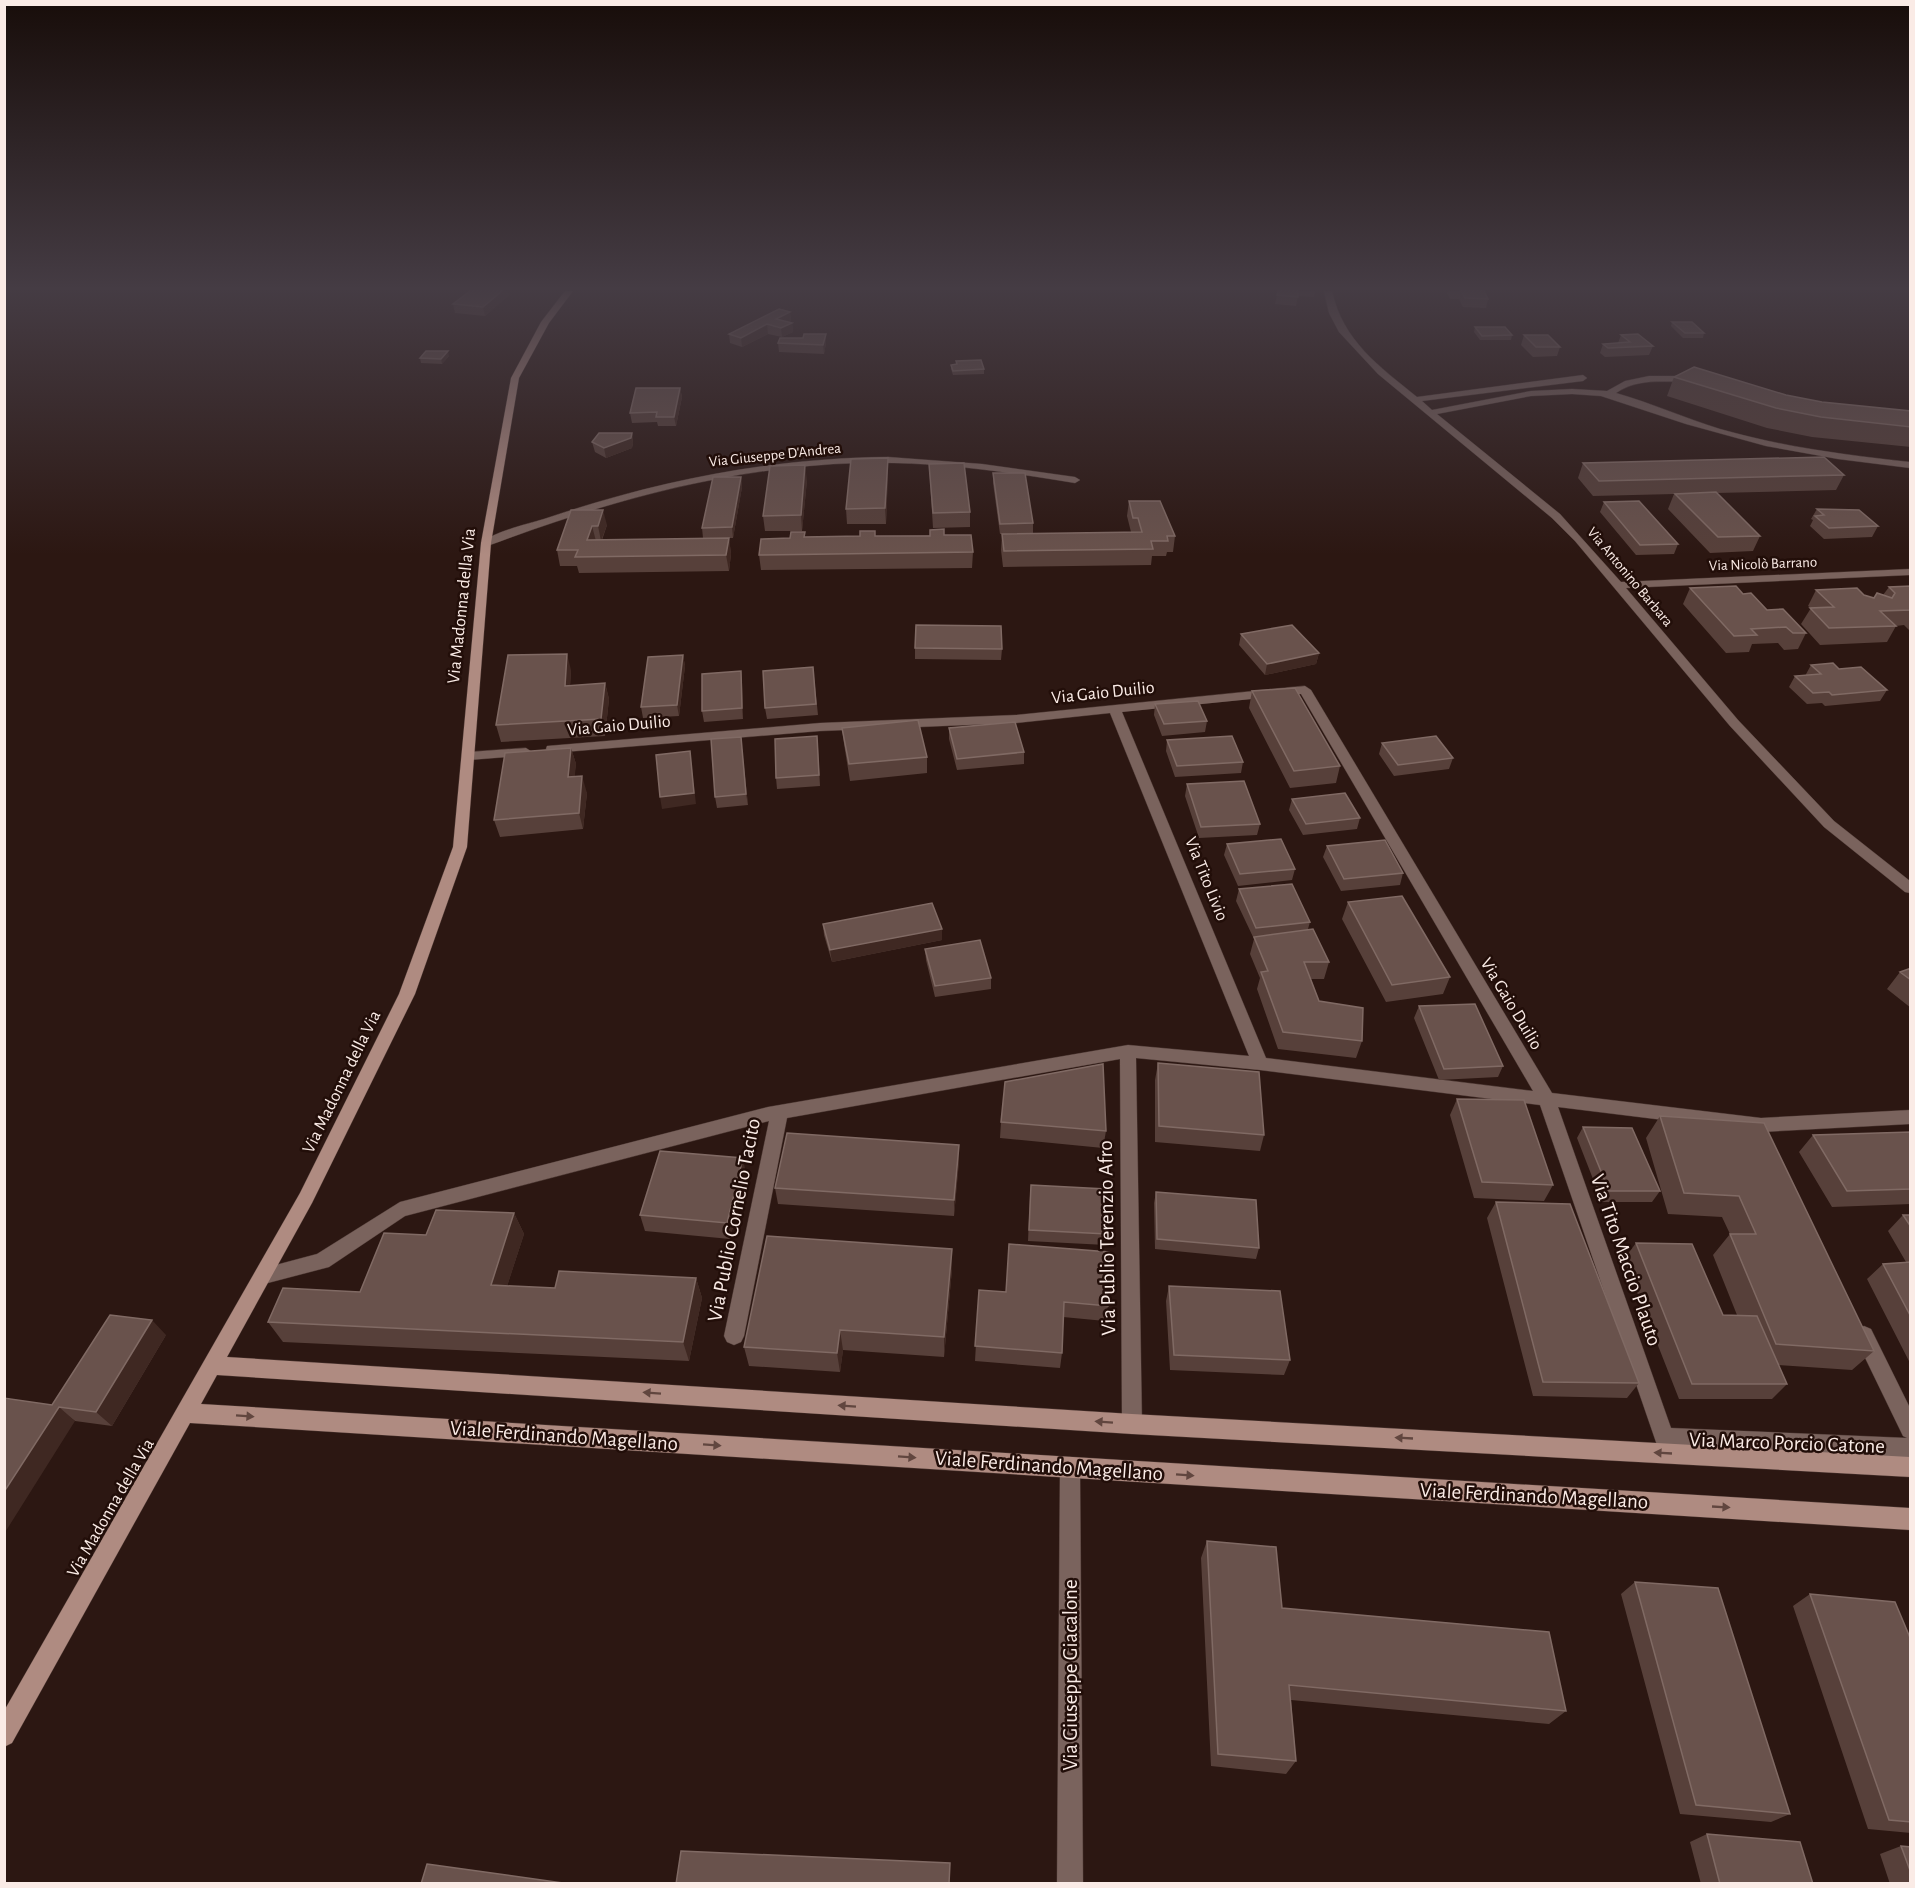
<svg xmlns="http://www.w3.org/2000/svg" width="1915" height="1888" viewBox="0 0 1915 1888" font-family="'Alegreya Sans',sans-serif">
<rect width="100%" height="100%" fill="#2c1712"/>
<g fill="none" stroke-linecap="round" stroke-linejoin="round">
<defs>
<path id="street" d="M1324 291H1332C1343 341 1379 366 1417 397L1583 375 1587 378 1583 381 1422 401 1432 410 1531 391 1572 389 1607 391 1625 381 1649 376H1693L1696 377V381C1667 384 1642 376 1616 393 1651 403 1685 418 1720 429 1783 447 1846 455 1910 462V468L1838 459 1766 446 1686 424 1601 396 1572 394 1531 396 1437 414 1560 514 1621 582 1910 569V575L1626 588 1738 720 1834 821 1910 881V893L1905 892 1824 827 1730 726 1575 541 1552 518 1378 374 1339 332 1329 313Z
M888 457 982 464 1075 477 1080 480 1075 483C1003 471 930 461 857 463 730 467 608 501 490 545L481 543C493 532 527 524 544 519 656 481 770 458 888 457Z
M1305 686 1311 690 1552 1093 1761 1118 1910 1110V1124L1761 1132 1558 1107 1671 1428 1907 1438 1903 1436 1854 1335 1857 1329 1864 1326 1871 1329 1910 1408V1458L1664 1448 1657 1445 1540 1105 1260 1070 1136 1058 1142 1424 1139 1431 1132 1434 1125 1431 1122 1424 1120 1059 787 1118 744 1336 741 1342 734 1345 727 1342 724 1336 769 1121 405 1216 329 1267 264 1284 257 1282 255 1276 257 1270 317 1254 400 1202 768 1107 1128 1045 1249 1056 1110 713 1016 723 820 731 552 753 546 749 547 746 820 723 1016 715ZM1301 694 1533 1091 1266 1058 1122 712Z
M526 748 532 752 531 755 469 760 463 756 469 752Z
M1070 1457 1077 1460 1080 1467 1083 1884H1057L1060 1467 1063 1460Z"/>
<path id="secondary" d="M565 291H573L549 323 519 378 491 543 467 847 415 994 312 1203 227 1357 1132 1414 1910 1457V1477L1132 1434 217 1375 201 1404 1910 1508V1530L190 1423 12 1743 4 1747V1711L300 1193 399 994 453 847 481 543 511 378 541 322Z"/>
</defs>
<use href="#street" stroke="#493530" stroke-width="1"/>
<use href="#secondary" stroke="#493530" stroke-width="1"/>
<use href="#street" fill="#7a635d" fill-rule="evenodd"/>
<use href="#secondary" fill="#af8b81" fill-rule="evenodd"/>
</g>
<path fill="#57403a" d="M1278 291H1315L1314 297 1298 296 1296 306 1275 304Z
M1448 291H1484L1488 299 1486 308 1463 307 1459 299H1450L1447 293Z
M510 294 485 316 455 313 453 304Z
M790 312 791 321 789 322 792 323 793 332 782 337 768 334 742 347 730 343 729 334Z
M1672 322 1704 333 1703 338H1683L1671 326Z
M1475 327 1512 335 1511 340H1480L1474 332Z
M826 334V343L824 354 779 352 778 343Z
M1524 335 1560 347 1557 356 1533 357 1521 345Z
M1621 335 1653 346 1649 355 1605 357 1600 353 1603 344 1618 343Z
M449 356 442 364 421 363 420 358Z
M956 361 984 369V374L953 375 951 369V365L956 364Z
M1674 377 1786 395 1822 402 1911 411V447L1812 437 1767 428 1667 396Z
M680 388 682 397 676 426H658L657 422 632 423 630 413Z
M632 433 633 443 632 448 606 458 595 452 592 442Z
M888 458V473L886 524H847L846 509Z
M1583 463 1844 475 1836 490 1716 493 1760 536 1753 551 1710 553 1668 509 1674 494 1593 496 1578 478Z
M929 464 970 512V527L933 528Z
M993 473 1033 523V533L1000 534 993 483Z
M741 477 742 487 733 538H703L702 528Z
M807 480 802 531H765L763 516Z
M1129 501 1175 536 1173 552H1167L1166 556H1152L1151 565 1003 567 1001 550 1002 534 1131 532 1127 516Z
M1604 502 1678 544 1674 554 1636 555 1600 512Z
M1817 509 1878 526 1872 537 1824 539 1810 526 1813 520 1811 519Z
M571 510 607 525 602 540 729 538 731 554 729 571 579 573 577 566H560L557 550Z
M805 532V537L944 535 973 552 972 568 761 570 759 555Z
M1911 586V632L1904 625 1896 626 1887 642 1820 645 1801 624 1811 608 1808 606 1816 590 1864 595 1874 598 1883 595 1889 587Z
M1690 588 1743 594 1767 610 1806 633 1798 649 1784 650 1778 643 1752 644 1749 652 1726 653 1683 604Z
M1241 634 1319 653 1316 664 1265 675 1239 645Z
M915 648 1002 649 1001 660 915 659Z
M683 655 685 666 679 716 643 718 641 707Z
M1811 665 1839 669 1887 690 1880 701 1825 706 1822 703 1807 704 1789 687 1795 676H1805Z
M813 667 818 715 767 719 765 708Z
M571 670 570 686 605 683 609 699 605 736 501 742 496 725Z
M742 682 743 719 704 722 702 711Z
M1252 691 1340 766 1336 783 1290 788 1249 708Z
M1155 704 1207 721 1205 732 1162 736 1154 715Z
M842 728 927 757V773L850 781 844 744Z
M949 728 1024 752V764L957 770 949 739Z
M1167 740 1243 762 1241 773 1175 777 1166 751Z
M1382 743 1453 758 1449 769 1394 776 1379 754Z
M818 747 820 786 777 789 776 778Z
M571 748 576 764 574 777 587 793 583 829 500 837 494 820Z
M742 748 748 805 717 808 715 797Z
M1187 784 1260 824 1257 835 1199 838 1185 796Z
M1292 799 1360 818 1357 829 1303 835 1289 810Z
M1227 844 1295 869 1292 880 1238 886 1224 855Z
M1327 846 1403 873 1400 885 1341 891 1323 857Z
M1239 889 1310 922 1308 929 1329 962 1324 979H1311L1319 1001 1362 1041 1356 1058 1278 1049 1257 989 1260 978 1250 954 1254 939 1236 901Z
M1348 902 1450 977 1443 994 1386 1002 1342 919Z
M823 924 942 940 832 962 824 935Z
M925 949 991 978V989L935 997 926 960Z
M1911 968V1008L1887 989 1900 972Z
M1419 1006 1503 1066 1498 1077 1439 1080 1414 1018Z
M1158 1063 1264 1135 1260 1151 1155 1142V1080Z
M1457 1099 1553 1185 1544 1201 1474 1198 1450 1115Z
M1660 1116 1764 1123 1874 1351 1852 1370 1778 1365 1787 1384 1772 1399H1679L1624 1259 1636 1243 1723 1315H1737L1713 1255 1730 1234 1722 1217 1668 1214 1646 1138Z
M1001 1122 1106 1131 1103 1148 1000 1138Z
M1583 1127 1660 1191 1652 1202H1602L1577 1138Z
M1911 1132V1204L1832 1207 1799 1152 1813 1135Z
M959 1145V1161L954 1216 778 1204 775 1188Z
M746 1174 730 1239 645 1231 640 1215Z
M1156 1192 1259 1248 1256 1259 1155 1249 1154 1203Z
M1030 1195 1107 1234 1106 1245 1028 1241Z
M1496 1202 1639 1383 1627 1398 1533 1396 1487 1218Z
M514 1213 524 1234 507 1286 555 1288 696 1278 702 1298 689 1361 283 1342 268 1322 360 1292 426 1235Z
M1903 1215H1911V1365L1867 1279 1883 1264 1906 1262 1888 1231Z
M952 1249V1269L944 1357 843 1350 840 1372 749 1366 744 1347Z
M1169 1286 1290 1360 1284 1375 1170 1370 1166 1301Z
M979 1290 1108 1306 1105 1321 1063 1317 1062 1353 1060 1368 975 1361Z
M166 1335 112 1426 75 1421 52 1405Z
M1207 1541 1282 1608 1566 1711 1549 1724 1291 1700 1296 1761 1286 1774 1211 1766 1201 1558Z
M1635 1582 1790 1814 1771 1822 1680 1814 1621 1594Z
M1810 1594 1911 1640V1833L1868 1829 1793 1606Z
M1707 1834 1813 1884H1701L1690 1842Z
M1901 1846 1911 1847V1884H1890L1880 1854Z"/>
<path fill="#3f2822" d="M502 291H509L510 294 485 316 483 307Z
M790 312 791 321 777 328 776 319Z
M792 323 793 332 782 337 781 328Z
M767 324 768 334 742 347 741 338Z
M826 334V343L824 354 823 345Z
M448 351 449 356 442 364 441 359Z
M680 388 682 397 676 426 674 417Z
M632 433 633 443 632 448 606 458 604 448Z
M888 458V473L886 524 885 508Z
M805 465 807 480 802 531 801 515Z
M741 477 742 487 733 538 732 527Z
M603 510 607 525 601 541 598 526Z
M592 526 596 541 587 540Z
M729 538 731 554 729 571 726 555Z
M1319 653 1316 664 1265 675 1267 664Z
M567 654 571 670 569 702 565 686Z
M683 655 685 666 679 716 677 705Z
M741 671 742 682 743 719 742 708Z
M605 683 609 699 605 736 601 719Z
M741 737 742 748 748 805 746 794Z
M571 748 576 764 573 794 568 777Z
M690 751 696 804 662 809 660 797Z
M582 776 587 793 583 829 579 813Z
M942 929V940L832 962 830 950Z
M959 1145V1161L954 1216V1200Z
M743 1158 746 1174 730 1239 727 1223Z
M514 1213 524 1234 501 1305 491 1285Z
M952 1249V1269L944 1357V1337Z
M696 1278 702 1298 689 1361 683 1342Z
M152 1320 166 1335 112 1426 96 1412Z
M840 1330 843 1350 840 1372 837 1353Z
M59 1407 75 1421 4 1534V1492Z"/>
<path fill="#69524c" stroke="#806a64" stroke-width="1.5" d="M470 291H502L483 307 453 304Z
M1278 291H1298V297L1277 295Z
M1461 291H1484L1488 299 1465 298Z
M779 309 790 312 776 319 792 323 781 328 767 324 741 338 729 334Z
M1672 322H1692L1704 333H1685Z
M1475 327H1505L1512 335 1482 336Z
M804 334H826L823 345 778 343 780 338H803Z
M1638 334 1653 346 1608 348 1603 344 1630 342 1621 335Z
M1524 335H1548L1560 347H1536Z
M426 351H448L441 359 420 358Z
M981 360 984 369 953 371 951 365 957 364 956 361Z
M1694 367 1786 395 1822 402 1911 411V427L1821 417 1776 408 1674 377Z
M636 388H680L674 417H656L657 412 630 413Z
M599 433H632L631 438 604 448 592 442Z
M1824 457 1844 475 1599 481 1583 463Z
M888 458 885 508 846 509 851 459Z
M964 463 970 512 933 513 929 464Z
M805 465 801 515 763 516 770 466Z
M993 473H1025L1033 523 1000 524Z
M713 477H741L732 527 702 528Z
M1716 492 1760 536 1718 537 1675 494Z
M1129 501H1160L1175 536H1167L1168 541H1151L1153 549 1004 551 1002 534 1142 532 1138 518H1133Z
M1639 501 1678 544 1640 545 1604 502Z
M1817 509 1859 510 1878 526 1829 528 1815 516 1824 515Z
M571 510H603L598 526H592L587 540 729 538 726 555 575 557 578 550H557Z
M944 529V535H971L973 552 759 555 761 539 790 538 791 532H805L804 537 860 536V531H875V536H930V530Z
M1736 586 1743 594 1751 593 1767 610 1783 609 1806 633H1793L1786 627 1751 629 1757 635 1734 636 1690 588Z
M1911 586V610L1880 611 1896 626 1829 628 1810 608 1834 607 1816 590 1857 588 1864 595 1874 598 1877 593 1892 598 1895 593 1889 587Z
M916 625 1001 626 1002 649 915 648Z
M1292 625 1319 653 1267 664 1241 634Z
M567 654 565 686 605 683 601 719 496 725 508 655Z
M683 655 677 705 641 707 648 657Z
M1833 663 1839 669 1861 667 1887 690 1832 695 1829 692 1813 693 1795 676 1821 674 1811 665Z
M813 667 816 704 765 708 763 671Z
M741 671 742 708 702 711V674Z
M1295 688 1340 766 1294 771 1252 691Z
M1198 701 1207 721 1164 724 1155 704Z
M918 720 927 757 849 764 842 728Z
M1015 722 1024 752 957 759 949 728Z
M817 736 819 775 776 778 775 739Z
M1232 736 1243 762 1177 766 1167 740Z
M1436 736 1453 758 1398 765 1382 743Z
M741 737 746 794 715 797 711 739Z
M571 748 568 777 582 776 579 813 494 820 505 753Z
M690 751 694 793 660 797 656 755Z
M1244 781 1260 824 1201 827 1187 784Z
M1345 793 1360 818 1306 824 1292 799Z
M1281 839 1295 869 1240 874 1227 844Z
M1385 840 1403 873 1344 879 1327 846Z
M1292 884 1310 922 1256 928 1239 889Z
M1402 896 1450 977 1392 985 1348 902Z
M932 903 942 929 830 950 823 924Z
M1313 929 1329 962H1304L1319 1001 1363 1008 1362 1041 1283 1032 1261 972 1268 971 1254 937Z
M980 940 991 978 935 986 925 949Z
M1911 968V980L1900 972Z
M1475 1004 1503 1066 1444 1069 1419 1006Z
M1158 1063 1259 1072 1264 1135 1159 1126Z
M1103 1064 1106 1131 1001 1122 1005 1082Z
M1457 1099 1524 1100 1553 1185 1482 1182Z
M1660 1116 1764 1123 1874 1351 1776 1344 1730 1234H1756L1739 1196 1684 1193Z
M1583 1127 1632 1128 1660 1191H1609Z
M1911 1132V1189L1847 1191 1813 1135Z
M787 1133 959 1145 954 1200 775 1188Z
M660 1151 743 1158 727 1223 640 1215Z
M1031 1185 1106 1189 1107 1234 1029 1230Z
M1156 1192 1256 1200 1259 1248 1157 1239Z
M1496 1202 1570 1204 1639 1383 1543 1382Z
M436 1210 514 1213 491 1285 555 1288 559 1271 696 1278 683 1342 268 1322 283 1288 360 1292 384 1233 426 1235Z
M1903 1215H1911V1227Z
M767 1236 952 1249 944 1337 840 1330 837 1353 744 1347Z
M1636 1243 1692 1244 1723 1315 1757 1316 1787 1384H1692Z
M1009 1244 1109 1252 1108 1306 1064 1302 1062 1353 975 1346 979 1290 1006 1292Z
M1911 1262V1317L1883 1264Z
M1169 1286 1280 1291 1290 1360 1174 1355Z
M110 1315 152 1320 96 1412 59 1407 4 1492V1398L52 1405Z
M1207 1541 1276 1547 1282 1608 1549 1632 1566 1711 1289 1685 1296 1761 1218 1754Z
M1635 1582 1718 1588 1790 1814 1696 1805Z
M1810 1594 1895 1602 1911 1640V1822L1889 1820Z
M1707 1834 1800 1842 1813 1884H1720Z
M1901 1846 1911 1847V1873Z
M681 1851 950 1863 949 1884H676Z
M427 1864 570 1884H421Z"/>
<defs><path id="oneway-solid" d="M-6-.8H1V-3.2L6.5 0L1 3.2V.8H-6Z" transform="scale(1.5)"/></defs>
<g fill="#61463f">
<use href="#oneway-solid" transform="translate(652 1393) rotate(-176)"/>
<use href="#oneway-solid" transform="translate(847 1406) rotate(-176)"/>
<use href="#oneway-solid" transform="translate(245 1416) rotate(4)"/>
<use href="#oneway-solid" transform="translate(1104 1422) rotate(-176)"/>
<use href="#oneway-solid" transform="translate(1404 1438) rotate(-177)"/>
<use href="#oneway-solid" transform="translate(712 1445) rotate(4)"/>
<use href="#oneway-solid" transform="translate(1663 1453) rotate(-177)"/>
<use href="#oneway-solid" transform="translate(907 1457) rotate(4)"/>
<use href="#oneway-solid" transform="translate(1185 1475) rotate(4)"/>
<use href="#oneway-solid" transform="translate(1721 1507) rotate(3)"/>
</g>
<linearGradient id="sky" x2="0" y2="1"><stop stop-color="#180d0a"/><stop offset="0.52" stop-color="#453c44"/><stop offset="1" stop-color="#453c44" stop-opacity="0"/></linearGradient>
<rect width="1915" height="555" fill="url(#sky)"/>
<g text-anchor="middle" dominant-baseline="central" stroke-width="5" stroke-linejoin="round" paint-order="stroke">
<g font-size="15" fill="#faebe6" stroke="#220e09">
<text transform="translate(775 455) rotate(-6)">Via Giuseppe D'Andrea</text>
<text transform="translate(1763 564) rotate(-2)">Via Nicolò Barrano</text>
<text transform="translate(1630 577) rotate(50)">Via Antonino Barbara</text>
</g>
<g font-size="18" fill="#faebe6" stroke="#220e09">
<text transform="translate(462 606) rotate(-84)">Via Madonna della Via</text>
<text transform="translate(1103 693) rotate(-6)">Via Gaio Duilio</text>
<text transform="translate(619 726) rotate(-5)">Via Gaio Duilio</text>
<text transform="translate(1206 879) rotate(68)">Via Tito Livio</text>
<text transform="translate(1511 1004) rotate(59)">Via Gaio Duilio</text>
<text transform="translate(342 1082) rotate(-64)">Via Madonna della Via</text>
<text transform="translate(111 1508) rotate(-60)">Via Madonna della Via</text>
</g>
<g font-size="21" fill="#faebe6" stroke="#220e09">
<text transform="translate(734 1220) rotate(-79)">Via Publio Cornelio Tacito</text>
<text transform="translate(1107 1238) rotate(-91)">Via Publio Terenzio Afro</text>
<text transform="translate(1626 1260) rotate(71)">Via Tito Maccio Plauto</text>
<text transform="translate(564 1436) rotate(4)">Viale Ferdinando Magellano</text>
<text transform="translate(1787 1443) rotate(2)">Via Marco Porcio Catone</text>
<text transform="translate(1049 1466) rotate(4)">Viale Ferdinando Magellano</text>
<text transform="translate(1534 1496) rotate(3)">Viale Ferdinando Magellano</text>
<text transform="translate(1070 1675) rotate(-90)">Via Giuseppe Giacalone</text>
</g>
</g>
<rect width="1915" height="1888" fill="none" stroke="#faebe6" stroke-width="12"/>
</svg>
